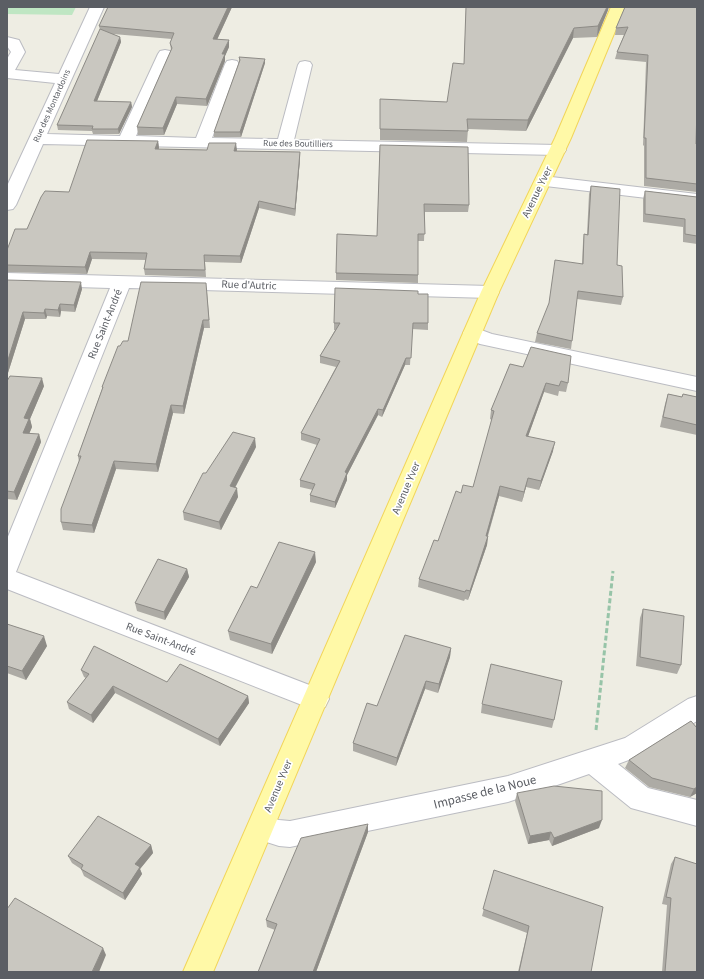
<svg xmlns="http://www.w3.org/2000/svg" width="704" height="979" viewBox="0 0 704 979" font-family="'Source Sans 3',sans-serif">
<rect width="100%" height="100%" fill="#eeede3"/>
<path fill="#bfe6c3" d="M7 7H76L72 15 7 14Z"/>
<g fill="none" stroke-linecap="round" stroke-linejoin="round">
<defs>
<path id="minor" d="M90 7H104L47 134 120 136 158 54 160 51 165 50 170 51 172 54 136 136 196 138 225 64 227 61 232 60 237 61 239 64 212 138 278 139 298 65 300 62 305 61 310 62 312 65 294 140 558 145 564 147 566 150 564 153 558 155 43 144 16 205 13 209 7 210V186L55 83 7 78V59L11 52 7 46V37L19 40 25 52 15 70 59 74Z
M543 176 697 194V204L537 185 535 181 537 177Z
M7 273 490 286 497 288 499 292 497 296 490 298 129 288 16 572 325 691 329 699 325 707 316 710 307 707 7 589V539L110 288 7 285Z
M473 327 492 334 697 377V391L480 344 466 338 463 333 466 328Z
M697 696V721L642 755 618 764 648 788 697 800V826L631 808 589 774 508 802 290 847 279 846 251 837 247 828 251 819 261 815 279 820 290 821 508 776 625 738 688 699Z"/>
<path id="major" d="M611 7H625L571 138 499 292 213 972H183L481 292 555 138Z"/>
</defs>
<use href="#minor" stroke="#bbbcc2" stroke-width="2"/>
<use href="#major" stroke="#f2d559" stroke-width="2"/>
<path stroke="#97c4a8" stroke-width="3" stroke-dasharray="5 2.5" stroke-linecap="butt" d="M596 730 613 571"/>
<use href="#minor" fill="#fff" fill-rule="evenodd"/>
<use href="#major" fill="#fff9a7" fill-rule="evenodd"/>
</g>
<path fill="#adaba5" d="M108 7H232L217 40 229 47 225 56V61L207 106 177 104 164 135H138L137 127 171 50 170 43 172 39 113 34 120 37 121 42 97 101 131 102 132 107 119 134H93L92 131 58 130 57 125 100 30 99 26Z
M466 7 608 10 597 37 573 38 526 131 468 129 467 142 380 140V99L447 102 464 64Z
M625 7 696 144H697V192L644 186V146L643 145 646 62 615 59 617 52 624 35H615L616 28Z
M239 57 265 63 241 137H214V132L239 62Z
M158 141 159 148 158 149 207 150H237L236 151 300 152V159L295 216 259 208 241 263 205 262 206 277 145 275 144 269 146 260 92 259 87 274 7 272V250L27 229 69 192Z
M380 145 469 205 468 212H425L424 241H418V283L336 280V273L377 236Z
M591 186 617 265 623 297 621 305 577 299 572 341 571 349 535 342 537 333 582 264 583 242 584 234H587L589 194Z
M645 191 697 197V244L683 242V227L643 222V199Z
M7 280 82 289 75 312 61 311 60 317 47 316 46 319H25L7 376Z
M207 292 210 328H204L184 414 173 413 158 472 116 469 94 533 63 530 61 522 79 462 78 456 102 389V387L120 346Z
M418 294 428 323V330L412 329 410 365H405L382 417 378 415 347 475V480L335 508 310 502V495L313 490 300 487V480L317 445 301 440V433L336 367 320 363V356L335 330H334V323Z
M510 364 568 383 566 392 559 391 558 396 544 392 528 436 553 451 539 490 526 487 522 502 499 496 488 536 487 545 468 600 465 599 464 601 418 587 419 579 438 541 461 493 473 487 492 420 490 419 491 410Z
M7 381 44 386 30 419 32 427 29 434H39L41 442 17 500 7 499Z
M668 394 682 397 683 394 697 397V435L660 427 665 404Z
M256 447 235 488 238 497 221 530 184 520 183 512 206 473Z
M316 562 272 654 230 640 228 631 257 588Z
M187 569 189 577 165 620 137 611 135 603Z
M643 609 681 665 677 674 636 666 640 618Z
M7 624 47 646 26 680 7 673Z
M451 648 450 657 438 693 425 689 396 766 353 751V743L377 706Z
M81 670 167 682 248 696 249 703 220 746 115 693 93 723 69 709 67 702 86 678 84 677Z
M482 704 554 720 552 728 481 713Z
M691 721 697 793 690 797 649 787 625 768 629 760Z
M517 793 599 828 552 846 549 840 528 844 515 801Z
M368 824V832L316 972H258L275 930 267 927 266 920Z
M151 845 153 853 140 869 142 874 125 900 84 876 81 869 72 863 68 856Z
M675 857 697 972H662L667 905 662 904 671 864Z
M494 870 591 972H518L527 933 482 916Z"/>
<path fill="#8d8b86" d="M228 7H232L214 46 213 39Z
M607 7H609L608 10 597 37 598 26Z
M574 28 573 38 526 131 528 120Z
M120 37 121 42 95 106 94 101Z
M229 40V47L225 56V61L207 106 206 99 222 54Z
M265 59V63L241 137 240 132Z
M176 97 177 104 164 135 163 128Z
M131 102 132 107 119 134 118 129Z
M158 141 159 148 156 156 155 149Z
M236 143 237 150 234 157V151Z
M300 152V159L295 216V209Z
M259 201V208L241 263 240 256Z
M90 252 92 259 87 274 85 267Z
M81 282 82 289 75 312 74 305Z
M60 304 61 311 60 317 58 310Z
M45 309 47 316 46 319 44 313Z
M23 312 25 319 7 376V363Z
M203 320 204 328 184 414 183 406Z
M406 358 405 365 382 417 383 410Z
M42 378 44 386 30 419 32 427 26 441 23 433 24 418Z
M546 383 544 392 525 445 526 436Z
M171 405 173 413 158 472 156 464Z
M378 409V415L347 475V480L335 508V502L345 472Z
M39 434 41 442 17 500 14 492Z
M255 438 256 447 231 495 230 486Z
M555 442 553 451 539 490 541 481Z
M114 461 116 469 94 533 92 525Z
M528 478 526 487 522 502 524 492Z
M500 486 499 496 485 544 488 536 487 545 468 600 470 591Z
M237 488 238 497 221 530 219 522Z
M315 552 316 562 272 654 271 644Z
M187 569 189 577 165 620 164 612Z
M44 636 47 646 26 680 22 671Z
M451 648 450 657 438 693 439 684Z
M426 681 425 689 396 766 397 758Z
M113 686 115 693 93 723 91 715Z
M248 696 249 703 220 746 218 739Z
M697 787V793L690 797 694 789Z
M602 820 599 828 552 846 554 838Z
M368 824V832L316 972H313Z
M551 832 549 840 528 844 530 836Z
M151 845 153 853 140 869 142 874 125 900 123 893 135 864Z
M103 948 106 955 99 972H92Z"/>
<path fill="#c9c7c0" stroke="#8d8b86" d="M108 7H228L213 39 229 40 222 54H225L206 99 176 97 163 128 137 127 172 48 170 43 174 33 99 26Z
M466 7H607L598 26 574 28 528 120 467 119 468 131 380 129V99L447 102 453 63 464 64Z
M625 7H697V106L696 144H697V184L646 178V138H644L648 55 617 52 628 27 616 28Z
M100 29 120 37 94 101 131 102 118 129H92L93 126 57 125Z
M239 57 265 59 240 132H214L240 60Z
M87 140 158 141 155 149 207 150 209 143H236L234 151 300 152 295 209 259 201 240 256 204 255 205 270 144 269 147 253 90 252 85 267 7 265V250L15 229H27L41 197 45 191 69 192Z
M380 145 468 147 469 205 424 204 425 234H418V275L336 273 337 234 377 236Z
M591 186 620 189 617 265 622 266 623 297 578 291 572 341 537 333 549 303 555 260 583 264 584 234 588 235Z
M645 191 697 197V236L685 234V219L645 214Z
M7 280 81 282 74 305 60 304 58 310 45 309 44 313 23 312 7 363Z
M141 282 206 283 209 320H203L183 406 171 405 156 464 114 461 92 525 61 522V509L81 456H78L103 387H102L118 346H120L123 341H128Z
M335 288 418 291V294H428V323H413L411 358H406L383 410 378 409 345 472 347 473 335 502 310 495 315 484 300 480 320 439 301 433 340 361 320 356 340 323H334Z
M531 347 571 356 568 383 561 381 559 386 546 383 526 436 555 442 541 481 528 478 524 492 500 486 486 536H488L470 591 466 590 465 592 419 579 434 540 438 541 456 491 461 493 463 485 473 487 494 411 491 410 510 364 523 367Z
M10 376 42 378 24 418 29 419 23 433 39 434 14 492 7 491V381Z
M668 394 682 397 683 394 697 397V425L663 417Z
M233 432 255 438 230 486 237 488 219 522 183 512 203 473H206Z
M279 542 315 552 271 644 228 631 251 586 257 588Z
M158 559 187 569 164 612 135 603Z
M643 609 684 616 681 665 640 657Z
M7 624 44 636 22 671 7 666Z
M405 635 451 648 439 684 426 681 397 758 353 743 367 703 377 706Z
M94 646 167 682 180 664 248 696 218 739 113 686 91 715 67 702 89 674 81 670Z
M491 664 562 681 554 720 482 704Z
M691 721 697 728V787L694 789 652 778 629 760Z
M554 786 602 791V820L554 838 551 832 530 836 517 793Z
M98 816 151 845 135 864 140 867 123 893 81 869 83 865 68 856Z
M368 824 313 972H258L277 924 266 920 301 838Z
M675 857 697 864V972H665L671 898 666 897Z
M494 870 603 907 591 972H519L529 926 483 909Z
M15 898 103 948 92 972H7V909Z"/>
<g text-anchor="middle" dominant-baseline="central" stroke-width="3.5" stroke-linejoin="round" paint-order="stroke">
<g font-size="9" fill="#5b5e64" stroke="#fff">
<text transform="translate(52 106) rotate(-66)">Rue des Montardoins</text>
<text transform="translate(298 144) rotate(1)">Rue des Boutilliers</text>
</g>
<g font-size="11" fill="#5b5e64" stroke="#fff">
<text transform="translate(537 192) rotate(-64)">Avenue Yver</text>
<text transform="translate(249 285) rotate(2)">Rue d'Autric</text>
<text transform="translate(105 324) rotate(-68)">Rue Saint-André</text>
<text transform="translate(406 488) rotate(-67)">Avenue Yver</text>
<text transform="translate(161 639) rotate(21)">Rue Saint-André</text>
<text transform="translate(278 786) rotate(-67)">Avenue Yver</text>
</g>
<g font-size="13" fill="#5b5e64" stroke="#fff">
<text transform="translate(485 792) rotate(-14)">Impasse de la Noue</text>
</g>
</g>
<rect width="704" height="979" fill="none" stroke="#5b5e64" stroke-width="16"/>
</svg>
